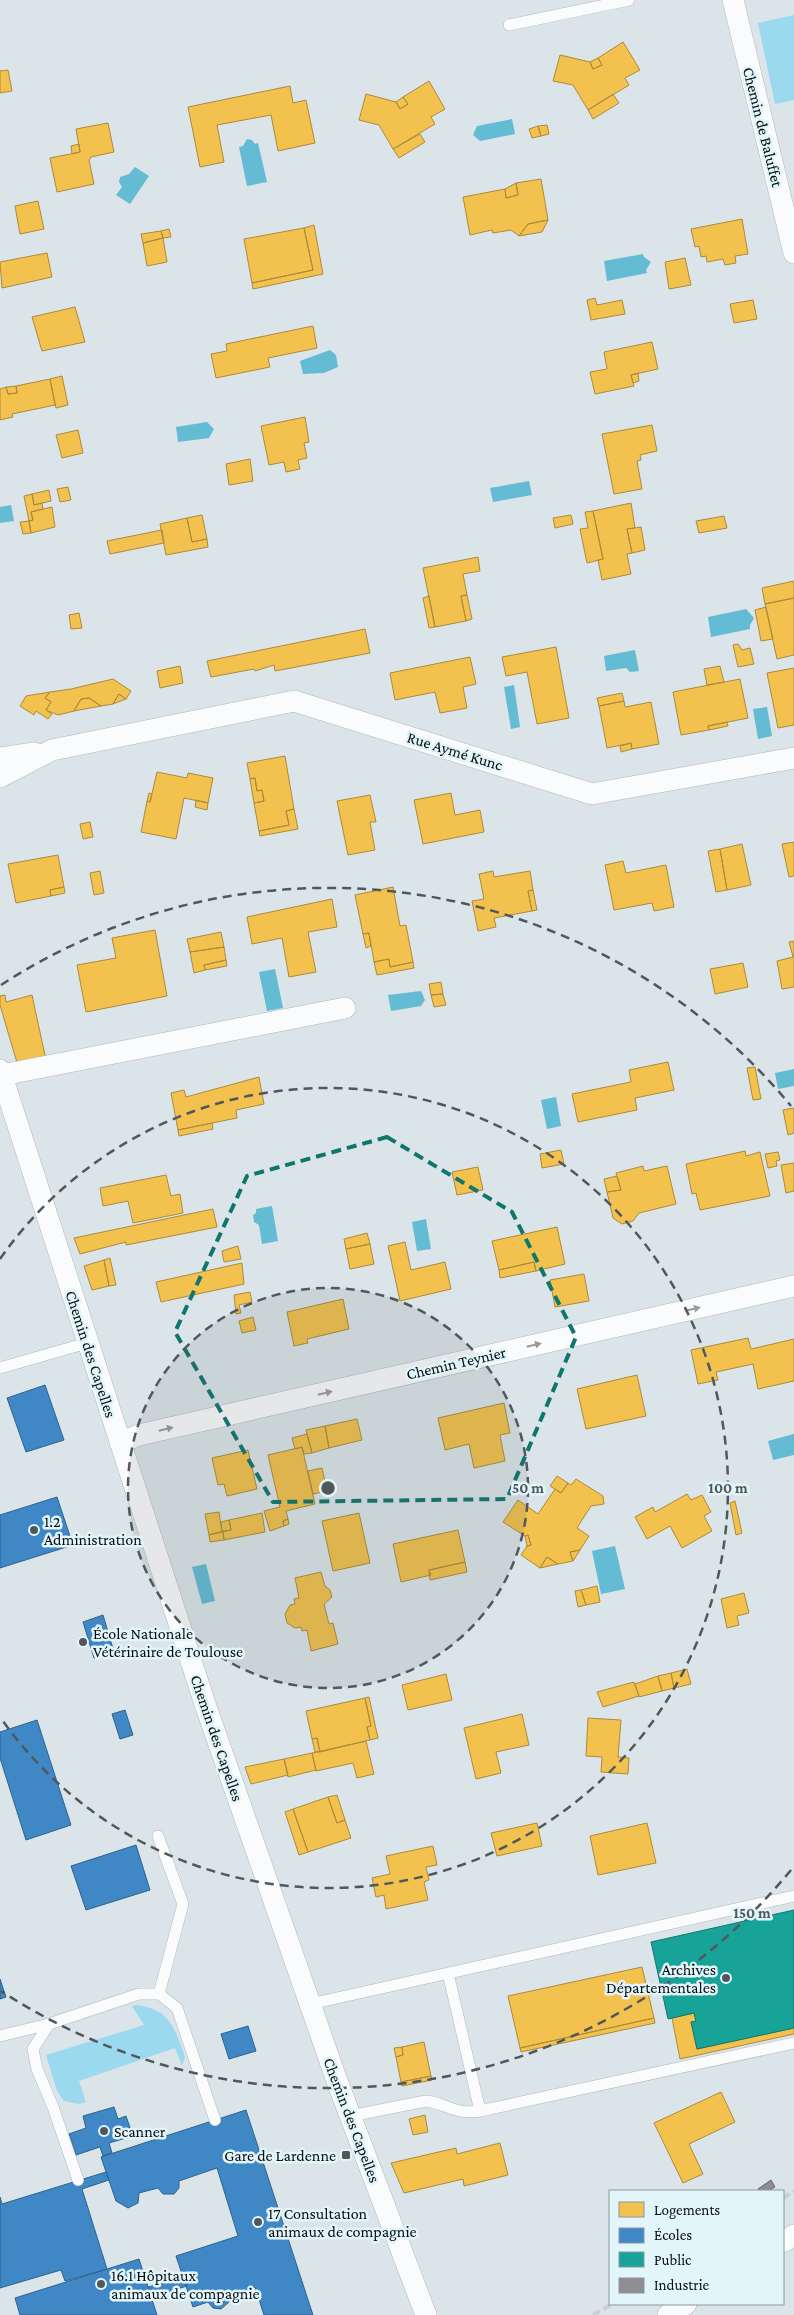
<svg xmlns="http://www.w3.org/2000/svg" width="794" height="2315" viewBox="0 0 794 2315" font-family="'Crimson Pro',serif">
<rect width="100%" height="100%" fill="#dbe4e8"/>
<path fill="#9bdaee" d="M794 15V100L775 104 758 23Z
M135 2005C170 2008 175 2029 185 2057L182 2066 175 2048 79 2081 86 2102 79 2104 64 2101 57 2091 46 2055 144 2025 132 2006Z"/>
<path fill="#63bbd4" d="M512 119 515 134 480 141 473 135 477 126Z
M247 139 252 140 255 144 258 143 267 182 247 186 239 147 243 146Z
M135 167 149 176 130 204 116 195 122 187 119 182 120 177 129 174Z
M643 254 644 257 651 262 646 270 647 273 607 281 604 261Z
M330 350 336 355 338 367 324 373 303 374 300 361Z
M207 422 214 429 209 438 178 442 176 427Z
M529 481 532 495 493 502 490 488Z
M11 505 14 521 0 523V507Z
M746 609 754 618 750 625V629L711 637 708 617Z
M635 650 639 671 630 672 626 668 606 671 604 656Z
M514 685 520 727 511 729 504 687Z
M767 707 772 736 758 739 753 709Z
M275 969 283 1008 267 1011 259 972Z
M421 991 425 1000 421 1006 391 1011 388 995Z
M794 1069V1086L778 1089 775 1073Z
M556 1097 561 1126 547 1129 541 1100Z
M272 1206 278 1241 262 1244 259 1225 254 1222 253 1215 256 1213V1209Z
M426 1219 431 1249 417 1251 412 1222Z
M794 1434V1455L773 1460 768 1441Z
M615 1546 625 1589 601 1594 592 1551Z
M206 1564 215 1601 202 1604 192 1567Z"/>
<path fill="#f2c14e" stroke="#ac8b3b" d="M623 42 640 70 625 78 629 85 588 110 573 85 553 81 560 55 590 62 593 69 602 65 598 58Z
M598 58 602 65 593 69 590 62Z
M8 70 12 91 0 93V71Z
M429 81 445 109 431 117 435 124 393 149 379 125 359 120 366 94 396 102 400 109 408 104 403 97Z
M290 86 293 103 306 100 315 143 278 151 271 115 217 125 224 162 200 167 188 107Z
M613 94 619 103 593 119 588 110Z
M403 97 408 104 400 109 396 102Z
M108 123 114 152 91 157 89 160 94 184 57 192 50 158 80 152 76 129Z
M547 125 549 134 541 136 538 126Z
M538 126 541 136 532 138 529 129Z
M420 134 425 142 399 158 393 149Z
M79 144 80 152 72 154 71 146Z
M541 179 548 220 528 224 519 236 511 230 493 233 492 230 470 235 463 197 505 189 506 198 518 195 516 183Z
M516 183 518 195 506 198 505 189Z
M38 201 44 229 20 234 15 206Z
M742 219 748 254 735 256 736 263 725 265 723 259 707 262 706 256 701 257 699 246 695 247 691 229Z
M548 220 542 232 519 236 528 224Z
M314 225 323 274 253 289 252 283 313 270 304 228Z
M304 228 313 270 252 283 244 239Z
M169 229 171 237 163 238 161 231Z
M161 231 163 238 143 243 141 234Z
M163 238 167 262 147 266 143 243Z
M47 253 52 277 2 288 0 262Z
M685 258 691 285 669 289 665 262Z
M595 298 597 305 622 300 625 314 591 320 587 300Z
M753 300 757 319 734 323 730 304Z
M75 307 85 342 42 351 32 317Z
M313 326 317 348 268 358 270 367 216 378 211 354 227 351 226 344Z
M652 342 658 369 631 375 634 386 595 394 590 372 607 369 604 352Z
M638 373 639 381 633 383 631 375Z
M62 376 68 405 56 408 50 379Z
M50 379 55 405 12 414 13 417 0 420V389L6 387 8 394 17 393 16 386Z
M16 386 17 393 8 394 6 387Z
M305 417 309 442 304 443 307 458 298 460 300 469 286 472 284 462 269 465 261 426Z
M652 425 657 451 640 455 641 460 637 461 642 489 614 494 602 434Z
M78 430 83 453 62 458 56 435Z
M250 459 253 481 229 485 226 464Z
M68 487 71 500 60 502 57 489Z
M49 490 51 501 34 505 32 494Z
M32 494 34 505 42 503 43 509 31 512 33 520 29 521 24 496Z
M631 503 635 528 627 529 632 553 627 554 631 574 602 580 598 560 603 559 593 511Z
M52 507 55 527 31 533 29 521 33 520 31 512Z
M593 511 603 559 587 563 580 529 588 528 585 512Z
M202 515 207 539 192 542 187 518Z
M571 515 573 524 555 528 553 518Z
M724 516 727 528 699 533 696 521Z
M187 518 192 542 207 539 208 547 166 555 160 524Z
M29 521 31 533 23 534 20 522Z
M641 527 645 550 632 553 627 529Z
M162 530 164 543 110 554 107 541Z
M478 557 480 571 463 574 467 595 461 596 466 621 435 627 423 568Z
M794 581V598L765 604 762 588Z
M467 595 472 619 466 621 461 596Z
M429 596 435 627 429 628 423 598Z
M794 598V655L777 659 765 604Z
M766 607 773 639 761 641 755 610Z
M79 613 82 628 71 629 69 615Z
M365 629 370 653 275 671 274 665 255 671 254 669 211 677 207 661Z
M738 644 742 650 750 648 754 664 738 667 733 645Z
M556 647 569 718 537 724 527 672 506 676 502 657Z
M470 657 476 684 463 687 467 708 440 713 435 692 395 700 390 673Z
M180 666 183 683 160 688 157 671Z
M720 666 724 682 707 685 704 669Z
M794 668V725L778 728 767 673Z
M113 679 131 691 126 699 119 694 113 704 101 706 89 698 81 699 74 711 58 715 46 710 51 702 45 698 50 692 71 689Z
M740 679 748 718 708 726 709 730 681 735 673 692Z
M50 692 45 698 51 702 46 710 52 714 48 719 36 711 34 715 20 706 26 696Z
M622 693 624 701 599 706 597 698Z
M119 694 126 699 113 704Z
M89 698 101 706 74 711 81 699Z
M624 701 625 707 651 702 659 744 632 749 631 743 607 748 599 706Z
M727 722 728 726 709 730 708 726Z
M631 743 632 749 621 752 620 746Z
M285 756 294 809 286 811 289 825 259 831 254 803 264 801 262 790 257 791 255 778 250 779 247 763Z
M157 772 187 778 188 773 213 778 208 803 184 798 176 839 141 832 147 801 150 802Z
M255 778 257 791 262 790 264 801 254 803 250 779Z
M149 793 152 794 150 802 147 801Z
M451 793 455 815 480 810 484 832 423 844 414 800Z
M370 795 376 822H370L375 850 348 855 337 801Z
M196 800 208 803 207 810 195 807Z
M294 809 298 829 260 836 259 831 289 825 286 811Z
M90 822 93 837 83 839 80 824Z
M794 842V876L789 877 782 844Z
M742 844 751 885 727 890 720 849Z
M720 849 727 890 716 892 708 851Z
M58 855 64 887 50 890 51 896 16 903 8 864Z
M623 861 626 873 666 865 674 907 654 911 652 903 614 910 605 865Z
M100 871 104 893 94 895 90 873Z
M493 871 494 877 530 871 533 890 528 891 532 911 494 918 496 927 478 931 472 901 484 899 479 874Z
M64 887 65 893 51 896 50 890Z
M393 887 400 926 406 925 413 962 390 967 389 959 374 962 369 933 363 934 355 895Z
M533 890 537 910 532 911 528 891Z
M332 899 337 927 308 932 316 972 289 977 282 938 252 944 247 917Z
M155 930 167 996 86 1012 77 965 116 958 112 938Z
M221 932 224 947 190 952 187 939Z
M369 933 371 946 366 948 363 934Z
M794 941V987L782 989 777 961 793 957 789 942Z
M224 947 226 960 204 965 205 970 194 973 190 952Z
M389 959 390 967 413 962 414 968 377 975 374 962Z
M226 960 227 966 205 970 204 965Z
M743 963 748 987 715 994 710 969Z
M441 982 443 994 431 995 429 984Z
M443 994 446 1005 434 1007 431 995Z
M5 995 6 1002 32 995 46 1060 18 1066 0 1005V996Z
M668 1062 674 1090 635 1098 637 1110 578 1122 572 1094 631 1082 629 1070Z
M755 1067 761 1099 753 1100 747 1068Z
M259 1077 264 1104 236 1110 237 1118 178 1130 171 1093 184 1090 186 1097Z
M794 1108V1133L788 1135 783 1110Z
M212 1123 213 1129 179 1136 178 1130Z
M561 1150 564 1164 542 1168 540 1154Z
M745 1151 746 1156 760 1152 770 1196 700 1210 696 1193 692 1194 686 1164Z
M778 1152 780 1160 776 1161 777 1166 768 1168 765 1154Z
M794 1163V1191L786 1193 781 1165Z
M643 1166 644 1171 667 1166 676 1204 639 1213 633 1221 622 1224 613 1218 607 1192 621 1190 616 1173Z
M478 1167 483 1190 457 1195 452 1172Z
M166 1175 171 1196 180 1194 183 1213 133 1223 128 1201 103 1206 100 1188Z
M617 1176 621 1190 607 1192 604 1179Z
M213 1209 217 1227 126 1245V1242L80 1254 74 1238Z
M557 1227 565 1264 536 1271 534 1262 499 1270 492 1241Z
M367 1233 370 1244 346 1249 344 1239Z
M405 1242 411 1270 445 1262 451 1289 400 1301 388 1246Z
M370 1244 374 1264 350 1269 346 1249Z
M238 1246 241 1259 224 1262 222 1251Z
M110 1258 116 1285 109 1286 104 1260Z
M104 1260 109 1286 92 1290 84 1266Z
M534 1262 536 1271 500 1278 499 1270Z
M242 1263 244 1284 161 1302 156 1282Z
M584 1274 589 1301 555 1307 550 1280Z
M250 1292 252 1302 239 1305 241 1313 236 1314 234 1295Z
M343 1299 349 1329 307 1339 308 1343 294 1346 287 1312Z
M253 1317 256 1330 242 1333 239 1321Z
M748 1338 751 1349 794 1339V1381L758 1389 753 1364 716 1372 718 1380 698 1384 691 1350Z
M637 1375 646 1416 586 1429 577 1389Z
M504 1403 510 1433 500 1435 505 1461 474 1468 469 1444 445 1450 438 1418Z
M357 1419 362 1440 329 1448 325 1426Z
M325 1426 329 1448 312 1453 306 1430Z
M307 1434 312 1453 304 1454 302 1447 295 1449 292 1438Z
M302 1447 315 1504 286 1511 288 1519 283 1521 284 1526 270 1531 264 1511 280 1507 268 1455Z
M248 1450 257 1489 227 1496 224 1484 218 1485 212 1458Z
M322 1468 327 1491 313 1494 308 1471Z
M557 1476 568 1483 561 1493 550 1486Z
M576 1479 603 1496 604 1504 591 1506 577 1528 589 1536 580 1550 570 1552 573 1561 558 1564 547 1557 540 1568 521 1555 527 1546 531 1545 528 1535 525 1536 503 1522 518 1500 538 1514 555 1489 561 1493 568 1483 571 1485Z
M687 1494 691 1500 702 1495 711 1512 704 1516 712 1531 682 1548 670 1526 647 1539 635 1517 653 1507 655 1512Z
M735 1501 742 1533 736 1535 730 1503Z
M219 1512 222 1532 209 1535 205 1514Z
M262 1513 265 1532 224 1540 223 1531 231 1530 229 1520Z
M359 1513 370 1563 333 1571 322 1521Z
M288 1519 289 1524 284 1526 283 1521Z
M229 1520 231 1530 222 1532 221 1522Z
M458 1530 465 1562 429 1570 431 1575 401 1582 393 1544Z
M223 1531 224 1540 210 1542 209 1535Z
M528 1535 531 1545 527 1546 525 1536Z
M580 1550 573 1561 570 1552Z
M547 1557 558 1564 540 1568Z
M465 1562 467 1572 430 1580 429 1570Z
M321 1572 325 1586 330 1590 332 1597 324 1604 329 1624 333 1623 338 1644 311 1651 307 1630 302 1631 301 1627 295 1628 287 1623 285 1614 290 1605 295 1604 294 1599 299 1598 295 1578Z
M597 1586 600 1602 586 1605 581 1590Z
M581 1590 586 1605 578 1607 575 1591Z
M744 1593 749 1613 737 1616 739 1625 727 1628 721 1599Z
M687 1669 691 1684 674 1688 671 1673Z
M671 1673 674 1688 662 1691 658 1676Z
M446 1674 452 1700 408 1710 402 1685Z
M658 1676 662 1691 639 1697 635 1684Z
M634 1682 639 1696 603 1707 597 1692Z
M369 1697 378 1738 370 1740 367 1727 371 1726 365 1698Z
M365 1698 371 1726 367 1727 370 1740 320 1752 317 1738 312 1739 306 1711Z
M522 1714 529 1745 496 1752 501 1773 476 1779 464 1728Z
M588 1718 621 1720 618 1757 629 1758 628 1774 601 1772 602 1757 586 1756Z
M317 1738 320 1752H315L312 1739Z
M366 1741 374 1774 357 1778 353 1763 316 1771 312 1753Z
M312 1753 316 1770 288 1777 284 1759Z
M284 1759 288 1775 251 1784 245 1767Z
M337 1795 345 1820 337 1823 328 1797Z
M328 1797 337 1823 345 1820 351 1838 308 1852 293 1809Z
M293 1809 308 1852 299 1855 285 1812Z
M537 1823 542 1846 497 1856 491 1833Z
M647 1823 656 1863 598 1875 590 1836Z
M433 1846 437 1865 426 1867 429 1880 424 1882 428 1900 386 1909 384 1895 376 1897 372 1878 390 1874 386 1856Z
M642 1967 654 2018 520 2048 508 1996Z
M694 2013 696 2021 691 2022 697 2049 794 2028V2034L680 2059 672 2018Z
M654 2018 655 2023 521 2052 520 2048Z
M424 2042 431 2076 401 2082 396 2057 403 2055 402 2047Z
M402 2047 403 2055 396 2057 394 2048Z
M431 2076 432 2080 402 2086 401 2082Z
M721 2092 735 2122 689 2144 703 2174 683 2183 654 2123Z
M425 2115 428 2132 413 2135 409 2119Z
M500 2143 508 2175 464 2186 463 2179 404 2193 391 2163 456 2148 457 2154Z"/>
<path fill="#3f88c5" stroke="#2e638e" d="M45 1385 64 1440 26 1452 7 1398Z
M57 1497 73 1545 0 1568V1515Z
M103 1615 114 1652 94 1658 83 1622Z
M125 1710 133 1735 120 1739 112 1714Z
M37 1720 71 1825 26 1840 0 1758V1732Z
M136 1845 150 1890 86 1910 71 1866Z
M0 1979 6 1997 0 1999Z
M248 2026 256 2051 229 2059 221 2034Z
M114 2107 118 2119 126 2116 133 2136 109 2143 112 2153 103 2156 100 2147 76 2155 69 2134 86 2128 83 2116Z
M246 2110 313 2315H264L255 2287 229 2295V2302L221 2309 213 2308 208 2302 193 2307 176 2256 238 2236 217 2168 179 2181V2188L174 2194H163L158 2188 139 2193 138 2203 128 2208 116 2201 101 2157Z
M106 2172 109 2180 82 2189 107 2269 65 2281 61 2270 0 2288V2197L2 2204Z
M139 2259 157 2315H20L15 2298Z
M184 2278 187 2286 151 2297 148 2287Z"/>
<path fill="#17a398" stroke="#12766f" d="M794 1910V2028L697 2049 691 2022 696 2021 694 2013 668 2019 651 1942Z"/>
<path fill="#8d8d92" stroke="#65676b" d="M771 2180 775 2187 768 2191H760L758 2189Z"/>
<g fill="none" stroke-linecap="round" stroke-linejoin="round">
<defs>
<path id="lane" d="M509 25 629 0
M0 1368 87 1343
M158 1836 183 1904 159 1994
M448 1973 480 2111
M310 2004 794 1896
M0 2036 49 2024
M350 2116 426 2101C448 2104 454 2115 480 2111L794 2043
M78 2180 53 2107 37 2069 33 2049 49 2024 139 1994H159L177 2008 215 2120"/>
<path id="street" d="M733 0 794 253
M0 758 34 753
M0 777 52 750 294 701 592 794 794 758
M0 1070 205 1704 337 2081 426 2315
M2 1075 345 1008
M120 1443 139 1435 794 1286
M783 2242 794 2235
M668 2315 686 2304"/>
</defs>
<use href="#lane" stroke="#b1b8bb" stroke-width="12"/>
<use href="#street" stroke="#b1b8bb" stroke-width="22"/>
<use href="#lane" stroke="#fafbfc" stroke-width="11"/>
<use href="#street" stroke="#fafbfc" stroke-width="21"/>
<path stroke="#cccecf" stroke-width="4" stroke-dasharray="8 4" stroke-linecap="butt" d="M783 2198 794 2191
M593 2315 612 2304"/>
</g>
<defs><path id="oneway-solid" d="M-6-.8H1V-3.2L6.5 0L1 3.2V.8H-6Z" transform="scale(1.25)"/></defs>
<g fill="#999c9d">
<use href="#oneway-solid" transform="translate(693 1309) rotate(-13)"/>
<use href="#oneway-solid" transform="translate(534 1345) rotate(-13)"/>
<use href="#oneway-solid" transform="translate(325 1393) rotate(-13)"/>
<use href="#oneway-solid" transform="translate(166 1429) rotate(-13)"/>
</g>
<path fill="none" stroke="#0f766e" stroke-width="4" stroke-dasharray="10 6" stroke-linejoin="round" d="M387 1137 512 1212 576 1337 507 1499 273 1502 175 1332 247 1176Z"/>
<circle cx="328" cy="1488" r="200" fill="#51585b" fill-opacity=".12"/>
<g fill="none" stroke="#51585b" stroke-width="2.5" stroke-dasharray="9 6">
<circle cx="328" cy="1488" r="200"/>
<path d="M0 1259A400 400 0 1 1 0 1717"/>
<path d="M791 1870A600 600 0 0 1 1 1991M1 985A600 600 0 0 1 791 1106"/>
</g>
<g fill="#51585b" stroke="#e2f5fb" stroke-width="2">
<circle cx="34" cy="1530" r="5"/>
<circle cx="83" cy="1642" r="5"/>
<circle cx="726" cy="1978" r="5"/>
<circle cx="104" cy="2131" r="5"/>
<rect x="341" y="2150" width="10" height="10" rx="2.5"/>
<circle cx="258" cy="2222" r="5"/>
<circle cx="101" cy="2284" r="5"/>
</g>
<g text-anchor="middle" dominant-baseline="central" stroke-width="5" stroke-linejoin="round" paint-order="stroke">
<g font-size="16" fill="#070d0f" stroke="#e2f5fb">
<text transform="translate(763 127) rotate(76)">Chemin de Baluffet</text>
<text transform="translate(455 751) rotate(17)">Rue Aymé Kunc</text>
<text transform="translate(91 1354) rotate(72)">Chemin des Capelles</text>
<text transform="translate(456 1363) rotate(-13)">Chemin Teynier</text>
<text transform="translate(217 1738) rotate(71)">Chemin des Capelles</text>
<text transform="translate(352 2120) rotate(69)">Chemin des Capelles</text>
</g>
<g font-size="16" fill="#070d0f" stroke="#e2f5fb" text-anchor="start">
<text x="44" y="1521">1.2<tspan x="44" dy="18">Administration</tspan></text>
<text x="93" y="1633">École Nationale<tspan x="93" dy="18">Vétérinaire de Toulouse</tspan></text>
<text x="716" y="1969" text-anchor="end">Archives<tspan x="716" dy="18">Départementales</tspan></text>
<text x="114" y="2131">Scanner</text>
<text x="336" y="2155" text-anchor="end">Gare de Lardenne</text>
<text x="268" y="2213">17 Consultation<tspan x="268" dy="18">animaux de compagnie</tspan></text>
<text x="111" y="2275">16.1 Hôpitaux<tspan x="111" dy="18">animaux de compagnie</tspan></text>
</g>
</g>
<circle cx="328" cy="1488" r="8" fill="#51585b" stroke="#e2f5fb" stroke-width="2.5"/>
<g font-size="15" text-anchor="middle" font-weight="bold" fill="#51585b" stroke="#e2f5fb" stroke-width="5" stroke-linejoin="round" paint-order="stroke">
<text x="528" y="1493">50 m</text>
<text x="728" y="1493">100 m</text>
<text x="752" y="1918">150 m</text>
</g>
<rect x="609" y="2190" width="175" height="115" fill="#e2f5fb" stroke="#8a989d"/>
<rect x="619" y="2202" width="25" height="15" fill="#f2c14e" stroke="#8a989d"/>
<text x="654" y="2215" font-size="15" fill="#070d0f">Logements</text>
<rect x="619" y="2228" width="25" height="15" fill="#3f88c5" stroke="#8a989d"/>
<text x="654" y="2240" font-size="15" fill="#070d0f">Écoles</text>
<rect x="619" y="2252" width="25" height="15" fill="#17a398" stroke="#8a989d"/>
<text x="654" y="2265" font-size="15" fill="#070d0f">Public</text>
<rect x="619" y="2278" width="25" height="15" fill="#8d8d92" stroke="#8a989d"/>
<text x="654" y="2290" font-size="15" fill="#070d0f">Industrie</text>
</svg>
